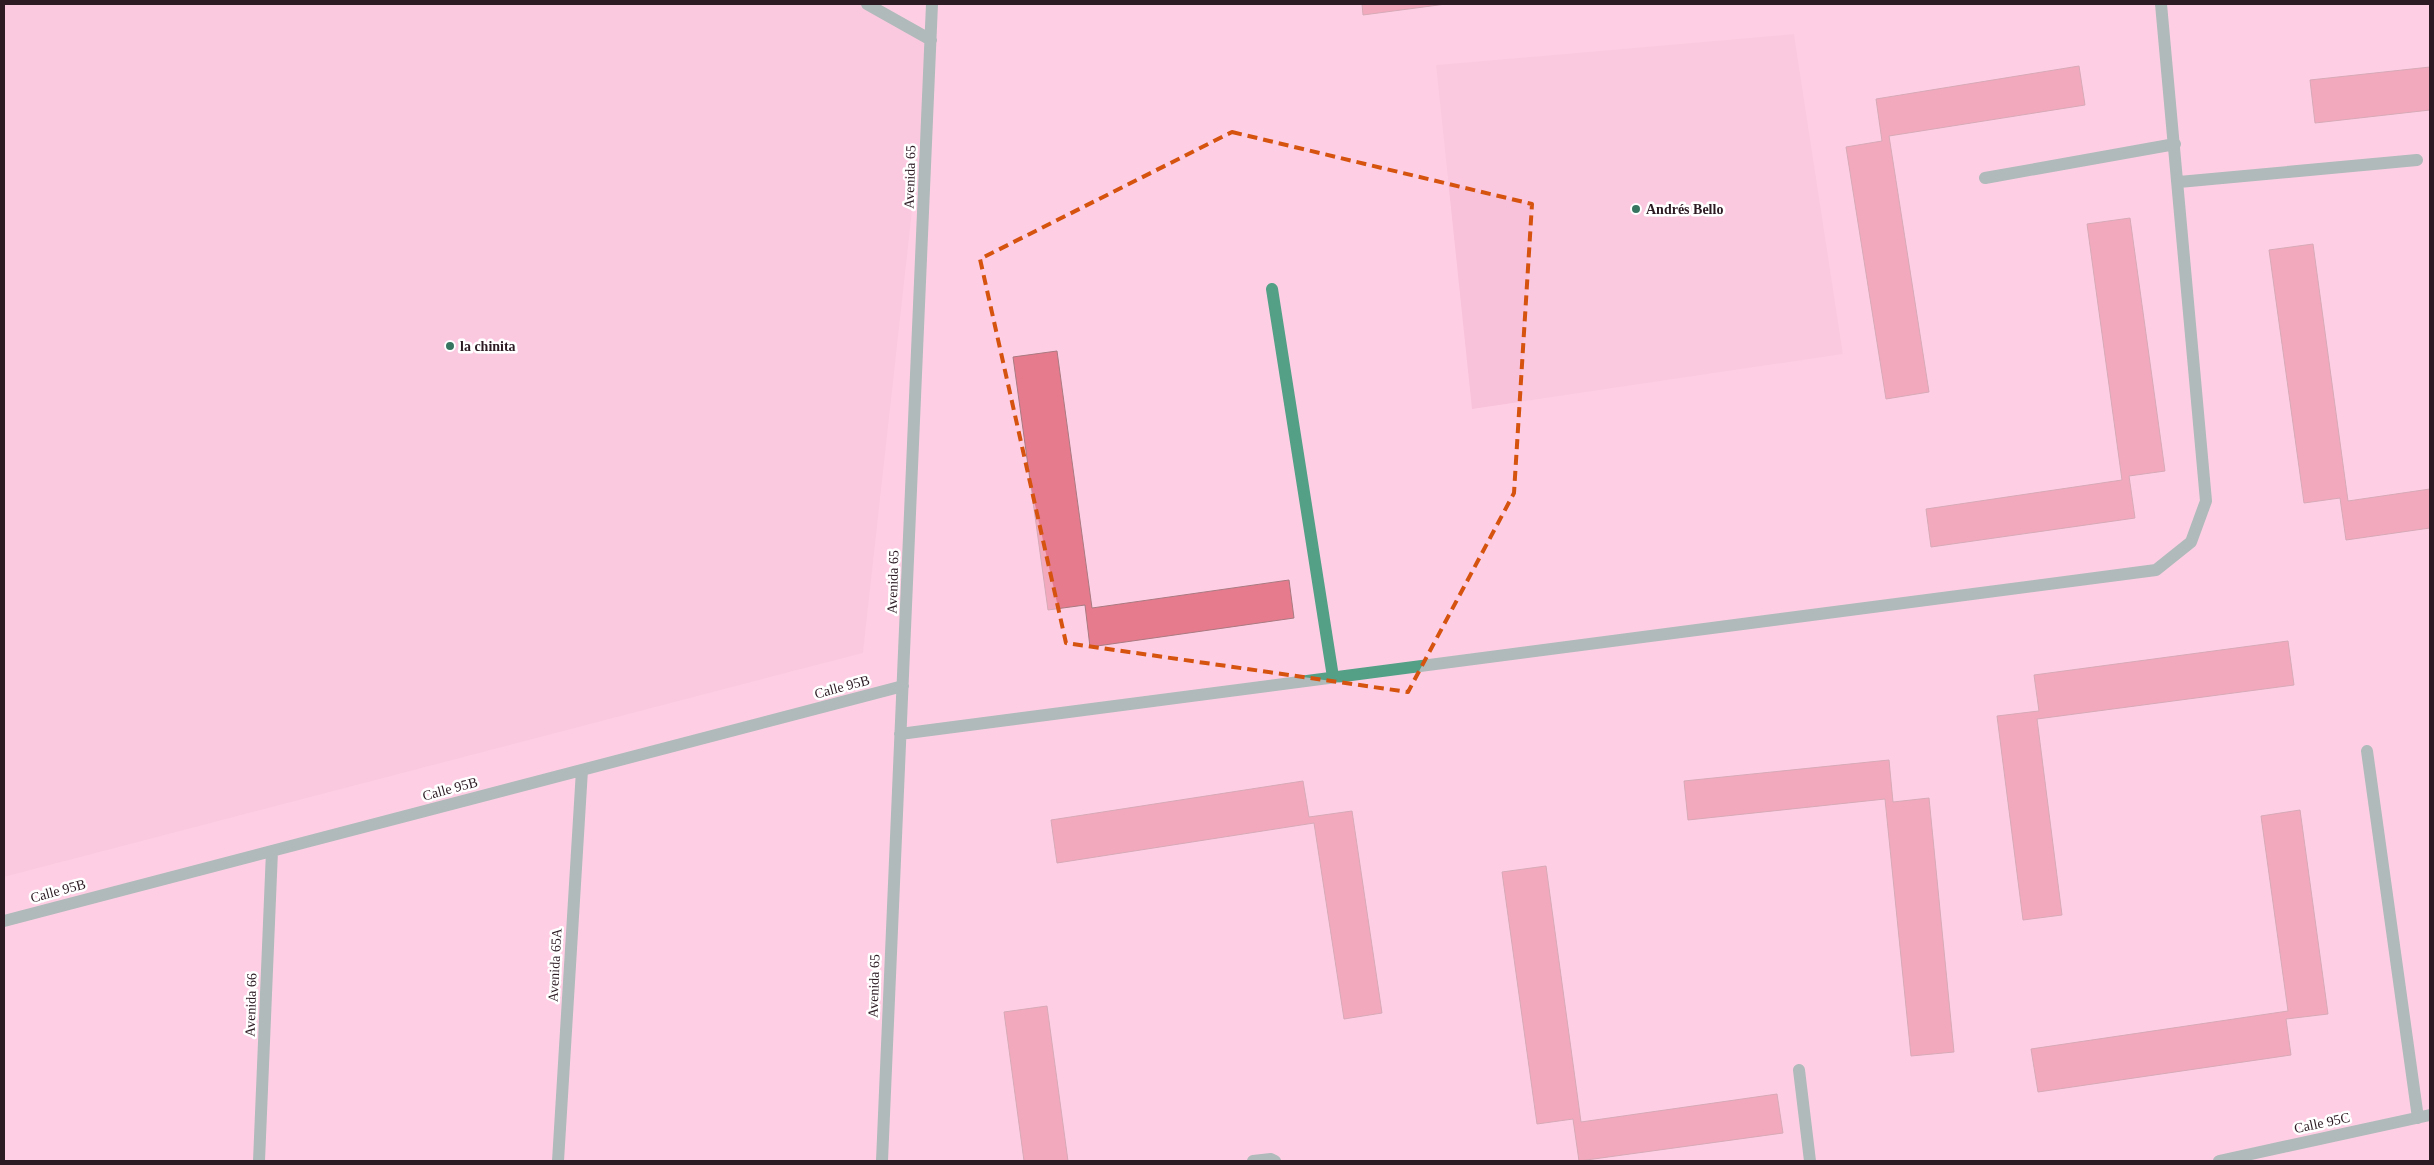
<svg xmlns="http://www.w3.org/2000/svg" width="2434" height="1165" viewBox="0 0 2434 1165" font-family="Georgia,serif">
<rect width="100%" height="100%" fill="#fecfe4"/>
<path fill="#f8c2da" d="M4 4H867L931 40 863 653 4 877Z
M1794 34 1843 354 1472 409 1436 65Z"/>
<path fill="#e67b8e" stroke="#a97a81" d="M1362 4H1446L1363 15Z
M2079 66 2085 105 1889 136 1929 392 1886 399 1846 147 1882 141 1876 99Z
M2430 67V110L2315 123 2310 80Z
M2130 218 2165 471 2129 476 2135 518 1931 547 1926 509 2122 480 2087 224Z
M2313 244 2348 501 2430 489V528L2346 540 2340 498 2304 503 2269 250Z
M1057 351 1092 608 1289 580 1294 618 1090 647 1085 605 1048 610 1013 357Z
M2288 641 2294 685 2037 719 2062 915 2023 920 1997 716 2039 711 2034 675Z
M1889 760 1893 802 1929 798 1954 1052 1911 1056 1885 799 1688 820 1684 781Z
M1303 781 1309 817 1352 811 1382 1013 1344 1019 1314 823 1057 863 1051 820Z
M2300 810 2328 1014 2286 1019 2291 1055 2038 1092 2031 1049 2288 1011 2261 816Z
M1546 866 1581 1122 1777 1094 1783 1133 1579 1161 1573 1119 1537 1124 1502 872Z
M1047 1006 1068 1161H1024L1004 1012Z"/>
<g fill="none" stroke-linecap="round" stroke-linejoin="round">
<path stroke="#53a087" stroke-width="12" d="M867 4 931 40
M1985 178 2175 144
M2179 182 2417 160
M1272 289 1333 677
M900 734 2156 570 2191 542 2206 501 2161 4
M2367 751 2418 1118
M4 921 903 686
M1799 1070 1810 1161
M259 1161 272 851
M558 1161 582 770
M882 1161 932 4
M1253 1161 1271 1159 1275 1161
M2219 1161 2430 1115"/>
</g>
<path d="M0 0H2434V1165H0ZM1232 132 1532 204 1514 493 1408 692 1066 643 980 259Z" fill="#fecfe4" fill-opacity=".55" fill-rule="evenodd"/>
<path fill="none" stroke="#d5530e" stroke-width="4" stroke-dasharray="10 6" stroke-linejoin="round" d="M1232 132 1532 204 1514 493 1408 692 1066 643 980 259Z"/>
<g fill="#377561" stroke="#fff" stroke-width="2">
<circle cx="1636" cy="209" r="5"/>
<circle cx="450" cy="346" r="5"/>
</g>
<g text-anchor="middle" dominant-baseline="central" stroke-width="5" stroke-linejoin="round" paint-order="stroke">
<g font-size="14" fill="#2c1b23" stroke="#fff">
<text transform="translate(910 177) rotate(-88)">Avenida 65</text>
<text transform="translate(893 582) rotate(-88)">Avenida 65</text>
<text transform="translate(842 687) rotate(-15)">Calle 95B</text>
<text transform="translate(450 789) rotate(-15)">Calle 95B</text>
<text transform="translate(58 891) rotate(-15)">Calle 95B</text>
<text transform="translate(555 965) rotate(-87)">Avenida 65A</text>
<text transform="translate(874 986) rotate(-88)">Avenida 65</text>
<text transform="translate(251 1005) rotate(-88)">Avenida 66</text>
<text transform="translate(2322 1123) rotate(-12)">Calle 95C</text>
</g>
<g font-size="14" font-weight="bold" fill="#2c1b23" stroke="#fff" text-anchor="start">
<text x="1646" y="209">Andrés Bello</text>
<text x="460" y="346">la chinita</text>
</g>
</g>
<rect width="2434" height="1165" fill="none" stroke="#2c1b23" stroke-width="10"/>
</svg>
